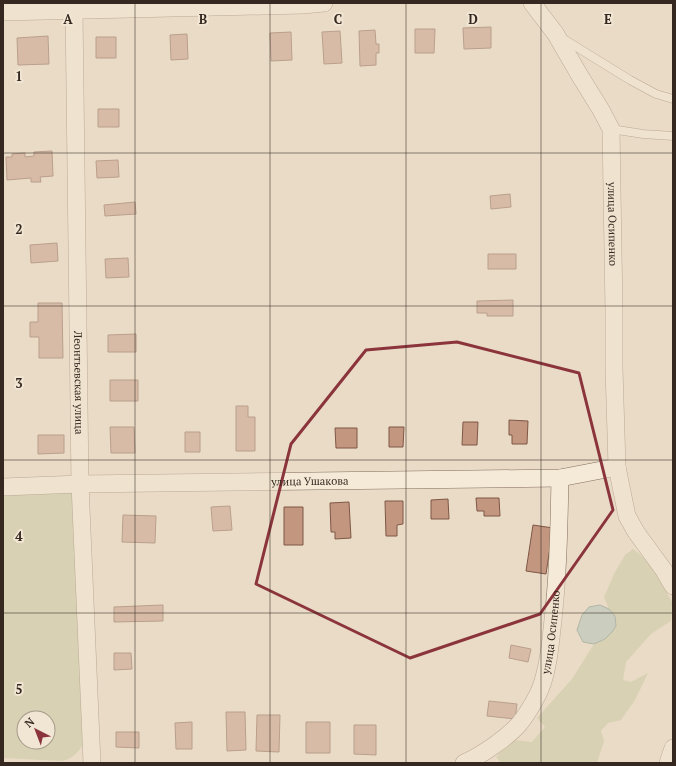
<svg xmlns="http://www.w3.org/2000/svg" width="676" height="766" viewBox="0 0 676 766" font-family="'PT Serif',serif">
<rect width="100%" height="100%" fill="#e9dbc6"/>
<path fill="#c5c69b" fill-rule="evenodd" d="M71 491 74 494 83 744C78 753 73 758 63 761L3 758V493ZM24 718H48V742H24Z
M633 549 644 558 656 573 672 602 671 621 651 634 626 662 623 680 631 682 648 673 635 700 621 720 608 723 601 731 604 741 597 763H501L496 757 513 740 532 742 545 727 537 718 572 679 594 644 605 639 615 616 609 609 604 597 615 572 625 555Z"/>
<path fill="#a7bdb5" stroke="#6e8a81" d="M600 605 609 609 615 616 616 626 612 632 605 639 594 644 583 642 577 630 582 615 589 607Z"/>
<path fill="#c3967f" stroke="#7f5746" d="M491 27V48L464 49 463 28Z
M415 29H435L434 53H415Z
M375 30 376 44H379V53H376V65L360 66 359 31Z
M340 31 342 63 324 64 322 32Z
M291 32 292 60 271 61 270 33Z
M187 34 188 59 171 60 170 35Z
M48 36 49 64 18 65 17 38Z
M96 37H116V58H96Z
M98 109H119V127H98Z
M52 151 53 176 40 177 41 182H31V178L7 180 6 157H12V154L25 153V157L34 156V152Z
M118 160 119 177 97 178 96 161Z
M510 194 511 207 491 209 490 196Z
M135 202 136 214 105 216 104 205Z
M57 243 58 261 31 263 30 245Z
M488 254H516V269H488Z
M128 258 129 277 106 278 105 259Z
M513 300V316H487V313H477V301Z
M38 303H62L63 358H39V337H30V322H38Z
M136 334V352H108V335Z
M110 380H138V401H110Z
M236 406H248V417H255V451H236Z
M509 420 528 421 527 444H512V435H509Z
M463 422H478L477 445H462Z
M110 427H134L135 453H111Z
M389 427H404L403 447H389Z
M335 428H357V448H336Z
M185 432H200V452H185Z
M38 435H64V453L38 454Z
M476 498H499L500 516H484V511H477Z
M448 499 449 519H431V500Z
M385 501H403V524L397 525V536H386Z
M349 502 351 538 335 539V532H331L330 503Z
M230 506 232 530 213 531 211 507Z
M284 507H303V545H284Z
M123 515 156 516 155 543 122 542Z
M533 525 553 528 546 574 526 571Z
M163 605V621L114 622V607Z
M511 645 531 649 528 662 509 658Z
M114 653H131L132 669 114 670Z
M489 701 517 704 515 719 487 716Z
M226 712H245L246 750 227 751Z
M257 715H280L279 752 256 751Z
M192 722V749H176L175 723Z
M306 722H330V753H306Z
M354 725H376V755L354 754Z
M116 732H139V748L116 747Z"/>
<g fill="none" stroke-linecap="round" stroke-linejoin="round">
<defs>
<path id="service" d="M562 38 630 80 656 94 673 99
M611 129 643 134 673 136"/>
<g id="minor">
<path id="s1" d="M72 3 74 10 80 484 92 763"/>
<path id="s2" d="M532 3 555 33 580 76 601 110 611 129 614 311V368L617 467 627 516 636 532 663 569 673 586"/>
<path d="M3 12 303 5 324 3"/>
<path id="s3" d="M3 487 80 484 560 478 617 467"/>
<path id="s4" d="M464 763C482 755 507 738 520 723 527 714 533 704 538 694 547 676 550 649 552 629 558 579 559 529 560 478"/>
<path d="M668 763 673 748"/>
</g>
</defs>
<use href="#service" stroke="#826e5d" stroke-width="9"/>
<use href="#minor" stroke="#826e5d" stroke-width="18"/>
<use href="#service" stroke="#f5ead8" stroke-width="8"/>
<use href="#minor" stroke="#f5ead8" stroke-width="17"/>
</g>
<path d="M0 0H676V766H0ZM457 342 579 373 613 510 540 614 410 658 256 584 291 444 366 350Z" fill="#e9dbc6" fill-opacity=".55" fill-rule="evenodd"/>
<path fill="none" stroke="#8b343c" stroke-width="3" stroke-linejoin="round" d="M457 342 579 373 613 510 540 614 410 658 256 584 291 444 366 350Z"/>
<path fill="none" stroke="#342820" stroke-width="1" stroke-opacity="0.55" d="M135 3V763M270 3V763M406 3V763M541 3V763M3 153H673M3 306H673M3 460H673M3 613H673"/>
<g text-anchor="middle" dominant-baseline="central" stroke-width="4" stroke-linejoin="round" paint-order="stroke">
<g font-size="11" fill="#342820" stroke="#f1e6d4">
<text stroke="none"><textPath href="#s2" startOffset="244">улица Осипенко</textPath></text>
<text stroke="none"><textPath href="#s1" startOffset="380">Леонтьевская улица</textPath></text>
<text stroke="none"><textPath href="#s3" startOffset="307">улица Ушакова</textPath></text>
<text stroke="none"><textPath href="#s4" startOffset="167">улица Осипенко</textPath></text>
</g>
</g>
<g font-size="13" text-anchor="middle" font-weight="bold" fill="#342820" stroke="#f1e6d4" stroke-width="4" stroke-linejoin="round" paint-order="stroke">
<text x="68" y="24">A</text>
<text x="203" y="24">B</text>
<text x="338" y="24">C</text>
<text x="473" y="24">D</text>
<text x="608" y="24">E</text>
<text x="19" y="81">1</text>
<text x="19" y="234">2</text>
<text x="19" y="388">3</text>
<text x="19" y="541">4</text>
<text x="19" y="694">5</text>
</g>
<rect width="676" height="766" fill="none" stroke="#342820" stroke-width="8"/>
<g transform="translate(36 730) rotate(318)"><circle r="19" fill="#f1e6d4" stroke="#a59a8c"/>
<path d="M0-3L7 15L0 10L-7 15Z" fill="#8b343c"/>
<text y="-6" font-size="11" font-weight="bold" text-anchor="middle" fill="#342820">N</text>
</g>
</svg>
